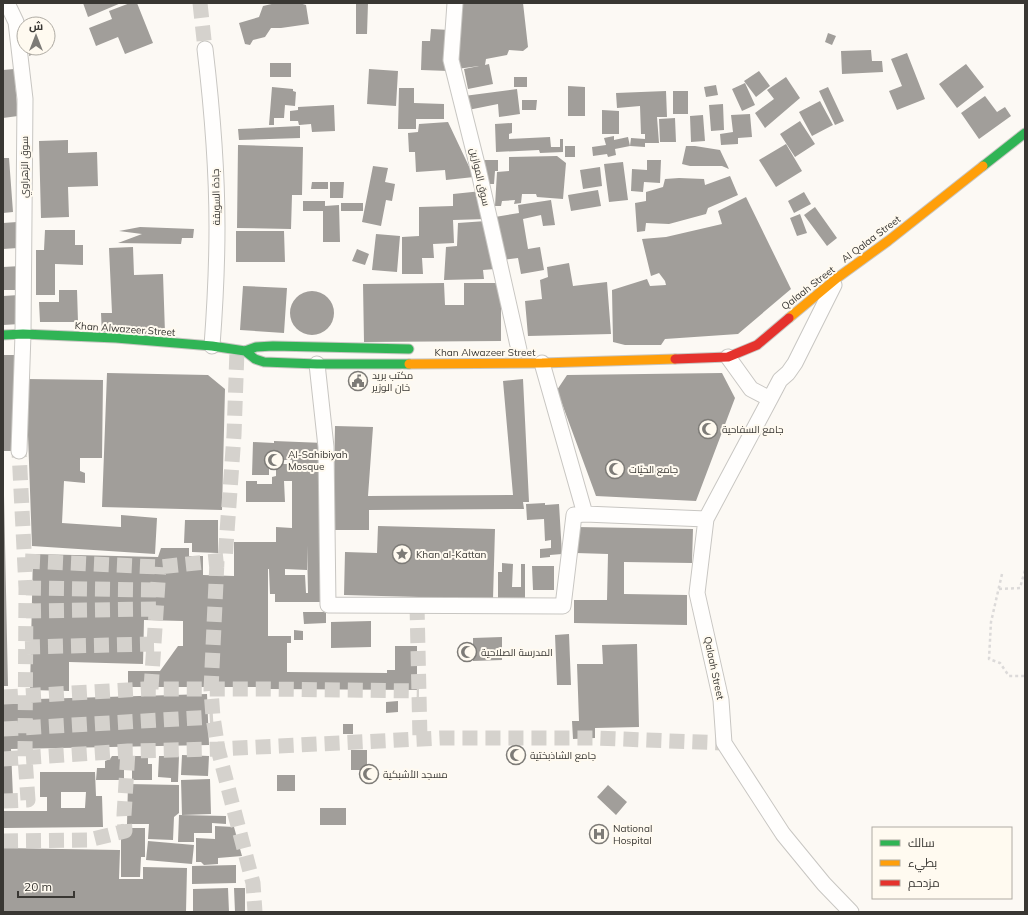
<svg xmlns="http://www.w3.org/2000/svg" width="1028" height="915" viewBox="0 0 1028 915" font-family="Mulish,Cairo,sans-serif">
<rect width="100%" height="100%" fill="#fcf9f4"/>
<path fill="#a19e9a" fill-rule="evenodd" d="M83 3H121L88 17Z
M130 3H137L153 43 125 54 118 37 96 46 89 28 112 19 109 11Z
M276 3H299L306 5 309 24 281 28H271L265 37 253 40 250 45 245 44 239 23 259 17 263 6Z
M356 3H368L367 34H356Z
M458 3H523L528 47 523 51 509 50 507 55 486 59 485 65 489 64 493 84 468 89 464 69 479 66 457 69Z
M431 29 450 30 449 71 421 70 422 41H430Z
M54 31 53 46 29 56 30 48H48V33Z
M828 33 836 36 832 45 825 42Z
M871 50 872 61H882L883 72 842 74 841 51Z
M907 53 925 99 897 110 889 91 902 86 891 59Z
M270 63H291V77H270Z
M966 64 984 87 957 108 939 84Z
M14 69 18 116 3 118V70Z
M369 69 398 71 396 106 367 104Z
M759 71 770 86 756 97 744 81Z
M514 77H527V87H514Z
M786 77 800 98 765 128 755 113 774 99 767 90Z
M745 83 755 105 742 111 732 89Z
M716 85 718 95 706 97 704 87Z
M568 86 585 87V116H568Z
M272 87 293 89V91L296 92 295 106 285 105 284 118H274V125H269Z
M828 87 844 121 835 125 819 91Z
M399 88H414V103L444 104V119H416V129H398Z
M517 89 520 114 499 117 498 104 468 110 464 96Z
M666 91 667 117H657L659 143H645V147L630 146 631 138 645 139V134H641L640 106 617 108 616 93Z
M673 91H688V114H673Z
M985 96 997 112 1005 107 1011 116 979 139 961 113Z
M522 100H537L536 110H522Z
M820 101 833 125 812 136 799 112Z
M723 104 724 130 711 131 709 105Z
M334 105 335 131 312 132 311 124 299 125 298 121H290V111L298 110V107Z
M602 110 619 111V134H602Z
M750 114 752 137 738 138V144L721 145 720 134 733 132 731 115Z
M703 115 705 141 691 142 690 116Z
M675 118 676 142H660L659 119Z
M800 121 815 144 795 157 780 134Z
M448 122 474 177 446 180 445 170 416 172 415 152H409L408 133 418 132 419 124Z
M512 123V133L509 134V139L550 137 551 147H560V139H563V152L540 153 539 150 496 152 495 124Z
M300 126V138L239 140 238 129Z
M614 136V140L628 137 630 146 615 149 616 155 608 157 607 154 593 156 592 147 606 145 604 138Z
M68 140V153L97 152 98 186 68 187 69 217 41 218 39 141Z
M786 144 802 171 776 187 759 160Z
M238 145 303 147 302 195H292L291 229 237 228Z
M565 146H575V157H565Z
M686 146H695L720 150 729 169 722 166H690L682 164Z
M557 156 566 163 563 199 537 197 536 194H522L521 203 514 204 515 200 502 201 501 206H495L497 172 509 171V157Z
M3 158H9L13 212 3 213Z
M483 160H498V171H495L494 184H484Z
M647 160H661L660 183 644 182 643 192 631 191 632 169 647 170Z
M623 162 628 200 609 202 604 164Z
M373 166 388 168 385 182 395 184 392 201 386 200 381 226 362 222Z
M600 167 602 186 583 189 580 170Z
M730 176 738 195 708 208 706 214 669 224 646 223 645 231 637 232 635 203 646 201V192L663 187 665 179 679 178 704 179 705 185Z
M312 182H328V189H311Z
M330 182H344L343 198H330Z
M598 190 601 206 571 211 568 195Z
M482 191 486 219 453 220 454 243 433 244 434 258H422L423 274H402V237L419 236V207L453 206V194Z
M804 192 811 204 794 213 788 201Z
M746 197 791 289 738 334 665 339 661 345H625L613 342 612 290 647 279 650 286 666 285 665 281 659 273 651 276 642 239 666 237 722 224 718 211Z
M551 200 555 225 543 226 541 215 523 219 528 249 540 247 544 270 521 274 518 258 502 260 495 217 519 213 518 205Z
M303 201H325V206L339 205 340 242H323V211H303Z
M341 203H363V211H341Z
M815 207 837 238 827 246 804 215Z
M800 214 807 233 797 236 790 218Z
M486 221 495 269 483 270 484 279 444 280 446 247 457 246 458 223Z
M17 222 18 248 3 249V223Z
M140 227 194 229 193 238H182L181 244 118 243 142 234 119 231Z
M45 230H75V245H83V265L55 264V295H36V250H44Z
M236 231H284L285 262H236Z
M376 234 400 236 397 272 372 270Z
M133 247 134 275 163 274 165 333 102 336 101 313H112L109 248Z
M357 249 369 254 365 265 352 261Z
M569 263 573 286 607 282 611 334 528 336 525 301 542 299 540 280 548 277 547 267Z
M21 266 22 290H3V267Z
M444 283 445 305H464V283H501V341L364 342 363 284Z
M243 286 287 288 284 333 240 330Z
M59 290H77L78 322H40L39 302H59Z
M290 313a22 22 0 1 1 44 0a22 22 0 1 1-44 0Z
M19 295 20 324 3 325V296Z
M3 355H17L18 451H3Z
M107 373 208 375 225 389 222 510 102 507Z
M722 373 735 398 696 501 596 496 557 390 567 375Z
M26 379 103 380 102 458H80V471L85 473V483L64 481 62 523 121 527V515L157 518 155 554 32 546Z
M523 379 529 502H523L524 509 369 510V530H333L335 426 373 427 368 496 513 495 503 381Z
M274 441 324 443 321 602H275V594H270L269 569H268V636H291V643H287V672L387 673V670H395V646H417V690L268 689V687H128V671H160L178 646H183V621L144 620 143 664 69 662V691L30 690 33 554 158 557 161 548H189V556H203V575L234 576V542H276V527L292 528V481H284L285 502H246V481H257V484H272V477L276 476V464H292V460H274V469H269V475H252L253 442 274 443ZM307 545 308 593H306L305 575H285V569L307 570Z
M3 495H4L8 686H3Z
M545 503V505L559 504 562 554 550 555V557L540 558V549L551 548V540L545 541 544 519 527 520 526 504Z
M185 520H218V553L192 552V543H184Z
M378 526 495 529 493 599 344 595 345 552 377 553Z
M576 527 693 529 692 563 624 562V594L687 595V625L574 623V600H607L608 554 576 553Z
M502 563 513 564 512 587H521V564H525V603H498V572H502Z
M532 566H554V590H533Z
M303 612H326V623L304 624Z
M371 621V647L331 648V622Z
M294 630 303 631V640H294Z
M569 634 571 685H557L555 635Z
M502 637V660L473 661V638Z
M637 644 639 727 595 728V738L573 739 572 721H579L577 664H603L602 645Z
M207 694 209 745 11 749 13 797 3 798V700Z
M398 701V712L386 713V702Z
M343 724H353V734H343Z
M351 750H367V770H351Z
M182 755 209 756 208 776 181 775Z
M112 756H124V780H96L97 768H105V761L110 759Z
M132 756H148V764H152V780H132Z
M159 756H179L178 782H171V778L158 777Z
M40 772H95L96 796H102L103 827 3 828V811H47V797H40ZM61 792H86L85 808H61Z
M277 775H295V791H277Z
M210 779 211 814 182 815 181 780Z
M128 784 179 785V813L174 817 173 840 148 839 149 824H127Z
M608 785 627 802 616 815 597 797Z
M320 808H346V825H320Z
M179 815 226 816V824L212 823V833H194V842H178Z
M215 826 234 827 242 856 218 858V864L204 865 201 862H196V838L215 839Z
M129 828H145V857H141L140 877H121V834H129Z
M148 841 194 845 192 864 146 860Z
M3 848 120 850 119 879H143V867L187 868 186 912H3Z
M236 865V883L192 884V866Z
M228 888 229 912H193V889Z
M234 888H245V912H235Z"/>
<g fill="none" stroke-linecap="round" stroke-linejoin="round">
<path stroke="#d5d2cd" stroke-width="15" stroke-dasharray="15 8" stroke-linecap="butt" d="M200 3 205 49
M25 561 159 567 225 560 234 435 237 350
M217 561 211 690 213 717 218 749 253 883 255 912
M26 588 157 590
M417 605 420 739
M26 611 156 609
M25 647 154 644
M151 689 159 567
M3 697 144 689H268L419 691
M3 729 213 717
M3 759 128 751 218 749 440 738H595L724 743
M3 801 28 800 25 758 26 588 19 451
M3 841 89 840 125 831 124 815 128 751"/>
<defs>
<path id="street" d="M7 3 16 22 25 99 23 334 19 451
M455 3 451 60 478 168 519 350
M205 49C212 108 217 168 217 227 217 267 215 306 212 346
M728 357 751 389 770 399 780 380 788 373 795 363 834 285
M542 363 585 514
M317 364 326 447 328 605 563 606 574 515 585 514 706 519
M770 399 706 519 697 593 721 700 724 743 783 834 824 884 851 912"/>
<path id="fast" d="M983 166 1025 133
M3 335 23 334 116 338 212 346 245 351 255 359 264 362 317 364H409
M245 351 256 347 273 346 409 349"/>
<path id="slow" d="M789 318 837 278 888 241 983 166
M409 364 542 363 675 359"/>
<path id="jam" d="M675 359 728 357 757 345 789 318"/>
</defs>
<use href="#street" stroke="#c8c6c2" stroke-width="17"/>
<use href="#fast" stroke="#c8c6c2" stroke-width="11"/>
<use href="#slow" stroke="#c8c6c2" stroke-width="11"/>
<use href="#jam" stroke="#c8c6c2" stroke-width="11"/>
<path stroke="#dcdad9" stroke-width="2.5" stroke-dasharray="3 3" stroke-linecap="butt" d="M1002 574 991 622 989 659 1000 663 1009 676H1025
M999 589 1020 588 1025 570"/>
<use href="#street" stroke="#fffefd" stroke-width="15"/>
<use href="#fast" stroke="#30b455" stroke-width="9"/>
<use href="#slow" stroke="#ff9f0a" stroke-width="9"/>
<use href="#jam" stroke="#e5322d" stroke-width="9"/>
</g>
<defs>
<symbol id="civic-ring" viewBox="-11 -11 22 22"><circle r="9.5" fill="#fffaf0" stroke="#7d7b77" stroke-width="1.5"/><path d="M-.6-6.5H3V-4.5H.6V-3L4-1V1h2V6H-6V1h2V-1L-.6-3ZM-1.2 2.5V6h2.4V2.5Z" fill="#7d7b77"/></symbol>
<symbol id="mosque-ring" viewBox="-11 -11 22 22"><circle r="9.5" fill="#fffaf0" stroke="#7d7b77" stroke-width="1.5"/><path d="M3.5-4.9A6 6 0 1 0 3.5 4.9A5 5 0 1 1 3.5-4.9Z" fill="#7d7b77"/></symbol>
<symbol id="sight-ring" viewBox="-11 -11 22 22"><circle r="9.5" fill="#fffaf0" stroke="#7d7b77" stroke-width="1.5"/><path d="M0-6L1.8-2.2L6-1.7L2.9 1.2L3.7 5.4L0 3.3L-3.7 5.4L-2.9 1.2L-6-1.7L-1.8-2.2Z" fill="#7d7b77"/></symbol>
<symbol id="hospital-ring" viewBox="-11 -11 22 22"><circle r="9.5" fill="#fffaf0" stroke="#7d7b77" stroke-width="1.5"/><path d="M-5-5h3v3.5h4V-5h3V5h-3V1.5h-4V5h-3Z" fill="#7d7b77"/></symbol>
</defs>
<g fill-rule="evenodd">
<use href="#civic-ring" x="347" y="370" width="22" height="22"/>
<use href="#mosque-ring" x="697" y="418" width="22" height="22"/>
<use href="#mosque-ring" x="263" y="449" width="22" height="22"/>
<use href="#mosque-ring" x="604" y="458" width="22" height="22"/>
<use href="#sight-ring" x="391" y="543" width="22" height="22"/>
<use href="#mosque-ring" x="456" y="641" width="22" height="22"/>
<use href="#mosque-ring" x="505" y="744" width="22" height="22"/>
<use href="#mosque-ring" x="358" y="763" width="22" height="22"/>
<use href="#hospital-ring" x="588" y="823" width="22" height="22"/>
</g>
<g text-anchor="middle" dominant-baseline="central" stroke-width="4" stroke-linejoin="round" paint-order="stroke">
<g font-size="10" fill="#393733" stroke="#fffaf0">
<text transform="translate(24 167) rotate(-90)">سوق الزهراوي</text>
<text transform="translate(480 177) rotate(77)">سوق الموازين</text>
<text transform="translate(216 197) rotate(-91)">جادة السويقة</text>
<text transform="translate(871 239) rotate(-37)">Al Qalaa Street</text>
<text transform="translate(808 288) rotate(-38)">Qalaah Street</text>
<text transform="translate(125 329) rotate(4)">Khan Alwazeer Street</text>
<text x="485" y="352">Khan Alwazeer Street</text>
<text transform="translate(714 668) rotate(78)">Qalaah Street</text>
</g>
<g font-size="10" fill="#393733" stroke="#fffaf0" text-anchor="start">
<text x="372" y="375">مكتب بريد<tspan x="372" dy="12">خان الوزير</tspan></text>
<text x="722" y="429">جامع السفاحية</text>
<text x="288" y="454">Al-Sahibiyah<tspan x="288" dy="12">Mosque</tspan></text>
<text x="629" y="469">جامع الحيّات</text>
<text x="416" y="554">Khan al-Kattan</text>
<text x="481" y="652">المدرسة الصلاحية</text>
<text x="530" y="755">جامع الشاذبختية</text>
<text x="383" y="774">مسجد الأشبكية</text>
<text x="613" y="828">National<tspan x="613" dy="12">Hospital</tspan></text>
</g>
</g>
<rect width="1028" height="915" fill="none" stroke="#393733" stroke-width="8"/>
<rect x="872" y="827" width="140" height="72" fill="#fffaf0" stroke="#b0aca4"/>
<rect x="880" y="840" width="20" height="6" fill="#30b455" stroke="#b0aca4"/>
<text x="908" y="847" font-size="12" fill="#393733">سالك</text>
<rect x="880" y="860" width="20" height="6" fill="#ff9f0a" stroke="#b0aca4"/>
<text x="908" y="867" font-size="12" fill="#393733">بطيء</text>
<rect x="880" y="880" width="20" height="6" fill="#e5322d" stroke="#b0aca4"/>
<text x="908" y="887" font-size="12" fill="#393733">مزدحم</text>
<g transform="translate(36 36)"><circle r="19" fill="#fffaf0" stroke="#b0aca4"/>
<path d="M0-3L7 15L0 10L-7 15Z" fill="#7d7b77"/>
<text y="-6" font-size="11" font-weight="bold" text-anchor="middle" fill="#393733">ش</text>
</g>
<path d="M18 891v6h56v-6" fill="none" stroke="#393733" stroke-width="2"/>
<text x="24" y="891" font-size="12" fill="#393733" stroke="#fffaf0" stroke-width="3" paint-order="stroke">20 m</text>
</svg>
